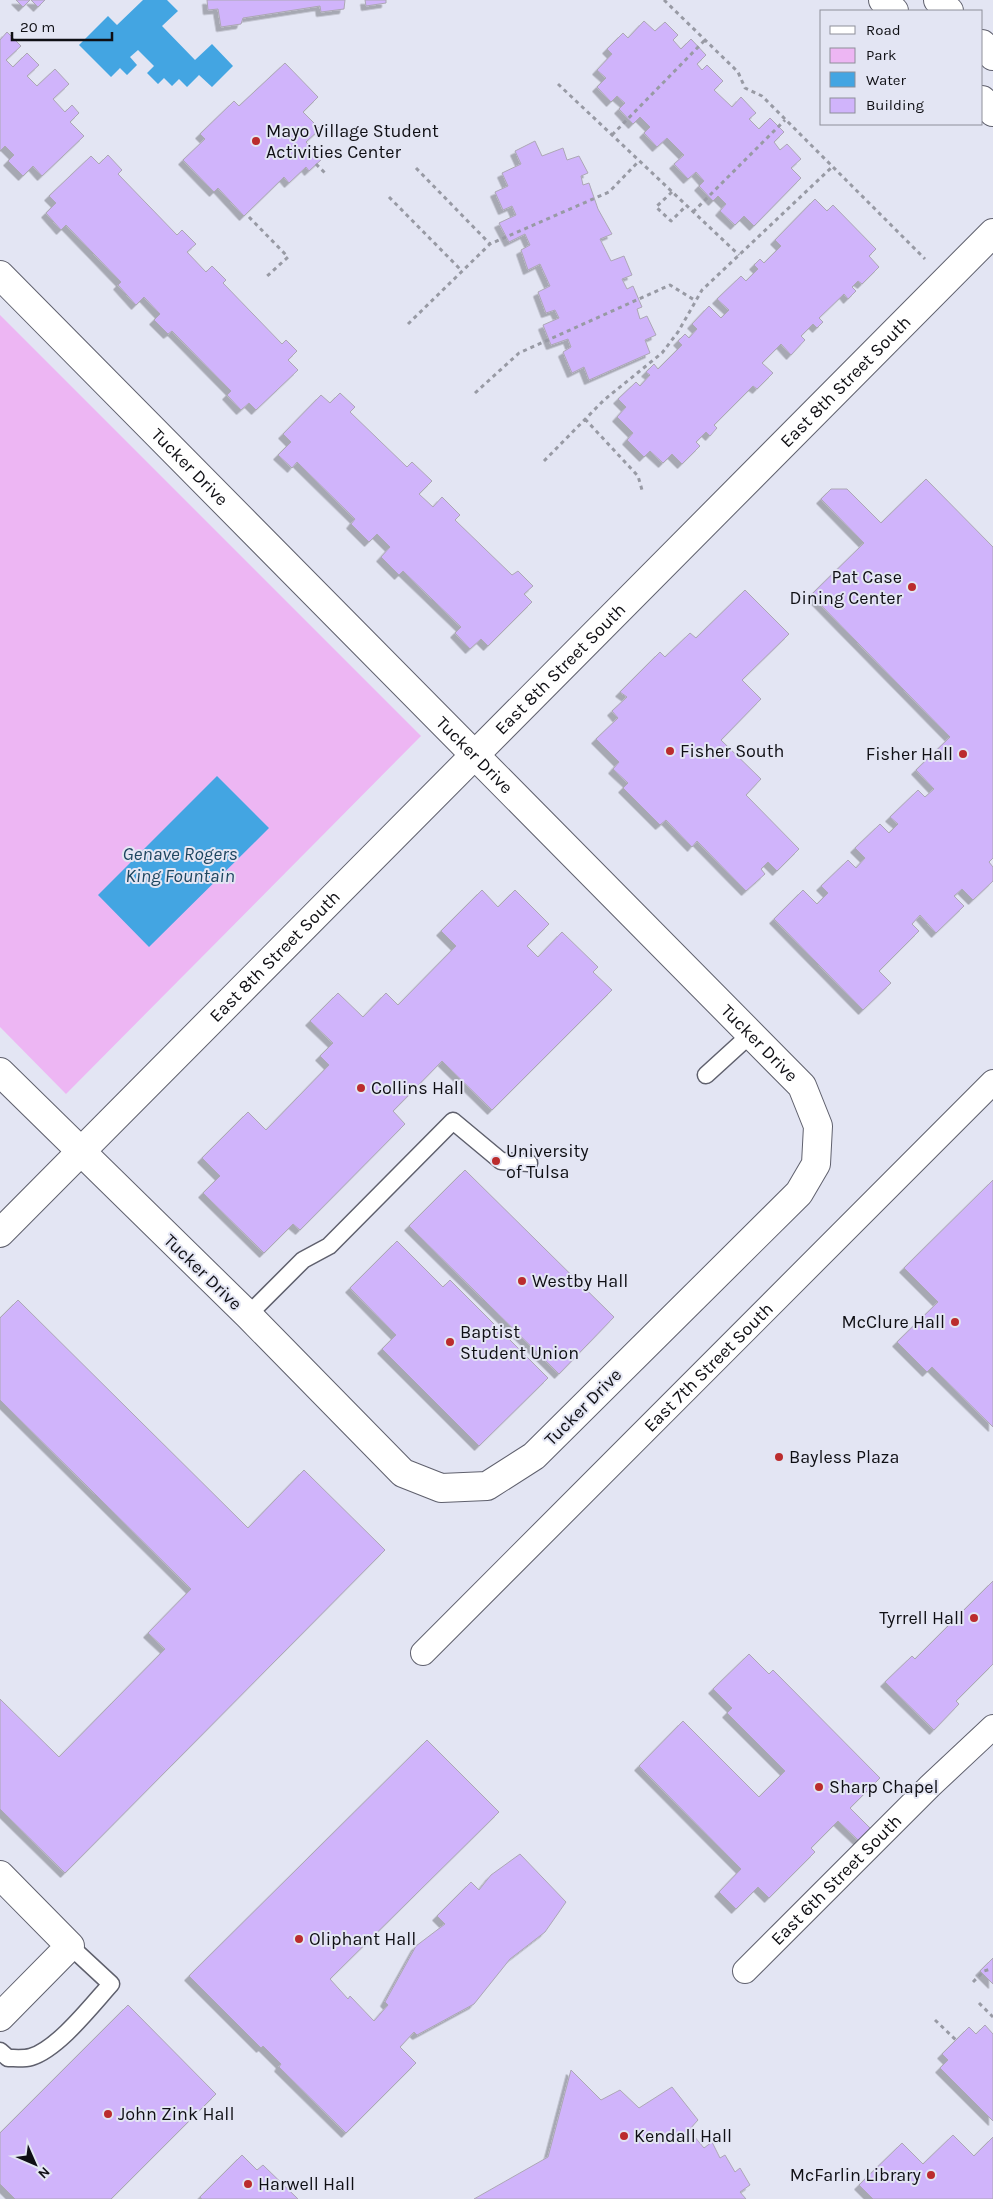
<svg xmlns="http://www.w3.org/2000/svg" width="993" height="2199" viewBox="0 0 993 2199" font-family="Karla,sans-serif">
<defs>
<filter id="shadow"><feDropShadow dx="-4.5" dy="4.5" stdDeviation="0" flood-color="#0004"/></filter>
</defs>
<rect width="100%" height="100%" fill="#e3e5f3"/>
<path fill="#edb6f3" d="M0 315 421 736 66 1094 0 1027Z"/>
<path fill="#43a5e2" d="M143 0H167L178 11 162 26 195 60 212 44 233 66 212 87 199 75 187 87 179 79 172 86 164 78 158 84 147 73 154 66 138 50 130 57 137 65 127 75 120 68 111 77 79 45 108 16 117 25Z
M217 776 269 828 149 947 98 895Z"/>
<path fill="#d0b4fb" stroke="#aca7b5" filter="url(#shadow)" d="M16 0H30L23 7Z
M31 0H45L38 7Z
M207 0H345L344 9 321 12 320 6 243 18 241 24 221 27 218 9 208 10Z
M365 0H386V3L366 6Z
M644 21 655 31 665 22 678 35 673 40 681 49 691 39 706 55 697 64 702 70 707 65 723 81 714 90 732 107 741 97 756 113 749 119 759 129 770 118 784 132 774 142 780 150 787 144 801 159 791 168 801 178 754 226 744 216 735 225 720 211 726 204 718 196 713 201 699 186 704 181 696 172 688 179 674 164 684 155 667 138 657 147 644 133 650 127 640 117 633 124 619 109 625 103 617 96 611 102 597 87 606 78 597 70 612 54 607 49 623 33 628 38Z
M7 32 21 46 6 60 13 67 27 53 39 65 27 76 37 86 55 69 69 84 53 99 65 112 72 105 79 113 70 122 84 136 42 176 33 166 23 176 8 161 14 155 5 146 0 151V40Z
M285 63 318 97 303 112 320 129 306 142 322 159 309 171 306 167 289 183 284 177 244 216 218 188 214 192 183 160 205 139 200 134 234 101 239 106Z
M535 141 542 156 563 148 567 160 579 156 588 173 581 176 583 185 589 183 598 209 612 234 600 239 611 261 624 256 632 275 622 279 627 289 633 286 642 307 637 309 640 319 647 316 656 335 645 340 650 353 589 380 584 367 572 373 563 352 571 347 568 339 551 345 543 325 559 318 555 310 546 313 538 292 550 286 540 264 528 270 521 250 530 245 525 234 509 242 499 223 516 215 512 206 503 210 495 192 508 186 502 173 521 164 515 151Z
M108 155 122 170 118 174 177 235 182 230 196 244 187 252 206 272 212 266 226 280 223 283 282 344 286 340 297 351 288 360 298 370 256 410 249 403 241 410 227 395 231 391 172 331 168 334 154 320 160 314 144 297 136 305 118 285 121 282 66 225 61 230 46 213 56 203 49 196 91 156 99 164Z
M815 199 827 211 833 205 876 249 869 256 879 267 862 284 858 281 852 287 856 291 848 299 844 294 819 318 823 322 817 328 813 324 801 336 805 340 791 355 781 344 762 363 773 373 757 389 753 386 714 425 717 428 710 436 706 432 696 442 700 446 682 464 672 454 663 463 650 451 644 457 627 440 633 433 617 417 626 407 618 399 636 382 640 386 650 375 646 372 654 364 658 369 682 345 678 341 685 334 689 338 697 329 692 324 709 306 721 318 729 310 717 299 741 276 746 281 758 269 754 265 760 259 764 263 781 246 775 240Z
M340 393 355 407 350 412 407 467 412 462 432 481 419 494 433 507 442 497 460 515 455 520 512 575 518 571 533 586 524 594 532 602 488 646 481 639 470 649 455 633 461 627 403 571 399 575 381 557 390 547 377 534 369 542 351 524 355 519 297 462 292 468 278 455 291 442 283 434 321 395 330 403Z
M926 479 993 547V858L989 862 993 867V881L973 900 962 889 954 896 964 906 936 933 920 915 912 924 919 931 879 971 891 983 863 1010 774 919 803 890 817 904 828 893 821 886 848 860 856 868 865 858 855 848 880 824 889 833 898 824 890 817 918 790 925 797 934 789 916 770 950 737 811 595 864 543 821 499 831 489H847L881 523Z
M745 590 789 634 742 680 761 699 721 740 761 779 746 795 799 849 777 871 768 862 761 869 765 874 746 891 697 841 692 847 666 820 660 825 623 788 628 783 613 769 619 762 596 739 618 718 612 711 627 697 620 692 660 652 665 657 690 633 696 638Z
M482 890 498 907 515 890 549 924 527 946 538 957 562 932 598 967 593 972 612 990 492 1110 442 1061 393 1111 405 1124 300 1230 293 1224 264 1253 203 1193 220 1176 202 1158 248 1112 266 1130 329 1065 320 1056 333 1043 310 1021 338 993 363 1017 386 993 398 1005 456 946 441 931Z
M465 1170 614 1317 559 1374 409 1226Z
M993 1180V1427L932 1367 927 1372 897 1342 938 1302 904 1268Z
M397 1241 443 1287 450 1280 548 1378 479 1446 382 1349 396 1335 350 1288Z
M18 1300 248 1528 304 1470 385 1550 65 1873 0 1809V1699L59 1757 165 1649 148 1633 191 1589 0 1400V1318Z
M993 1581V1664L956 1701 959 1704 934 1730 885 1682 912 1656 915 1659Z
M749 1654 769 1674 773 1670 880 1778 850 1808 871 1829 859 1841 838 1821 811 1848 815 1852 769 1898 758 1887 736 1909 719 1892 741 1869 639 1766 683 1721 759 1797 785 1771 727 1713 732 1708 713 1689Z
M427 1740 499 1812 330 1979 348 1999 350 1996 374 2021 388 2005 385 2002 416 1946 445 1924 437 1916 471 1882 479 1890 491 1875 520 1854 566 1902 545 1932 510 1959 474 2004 417 2035 414 2032 400 2047 416 2063 346 2133 279 2067 281 2064 263 2046 261 2048 189 1976Z
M993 1958V1984L980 1971Z
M128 2005 216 2094 111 2199H15L0 2184V2133Z
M985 2025 993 2034V2121L940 2068 948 2060 942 2054 969 2027 976 2034Z
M571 2070 601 2100 620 2090 639 2108 672 2087 698 2120 689 2130 704 2148 712 2142 720 2158 725 2155 735 2172 740 2168 750 2185 740 2192 746 2199H474L548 2157Z
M953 2135 974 2156 993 2137V2199H873L859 2185 902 2143 923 2164Z
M242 2155 257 2170 263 2165 298 2199H202L200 2197Z"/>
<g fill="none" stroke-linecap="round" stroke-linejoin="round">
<defs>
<path id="service" d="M706 1075 751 1034
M248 1315 303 1260 329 1246 453 1121 501 1161 529 1163
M0 2051 8 2058C15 2058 24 2059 31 2057 58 2049 92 2005 111 1984L70 1946"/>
<g id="pedestrian">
<path id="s1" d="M423 1653 993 1082"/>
<path id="s2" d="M745 1971 930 1786 993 1727"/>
</g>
<g id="minor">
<path id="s3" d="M0 275 802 1086 818 1126 816 1164 799 1193 534 1456 487 1486 441 1488 403 1473 248 1315 0 1072"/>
<path id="s4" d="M0 1233 993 233"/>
<path d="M0 1875 70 1946 0 2017"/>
</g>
<path id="tertiary" d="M883 0 894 11
M938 0 949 11
M982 44 993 56
M982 100 993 112"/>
</defs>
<use href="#service" stroke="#5f606d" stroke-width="19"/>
<use href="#pedestrian" stroke="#5f606d" stroke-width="26"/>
<use href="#minor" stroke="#5f606d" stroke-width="30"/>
<use href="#tertiary" stroke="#5f606d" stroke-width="30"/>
<path stroke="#989aa4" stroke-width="3" stroke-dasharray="4 4" stroke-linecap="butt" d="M664 0 738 72 745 88 762 96 925 259
M558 84 739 255
M612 135 705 40
M316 164 325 173
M416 168 490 244
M672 192 656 207 671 221 686 206
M389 197 462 271
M693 212 785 120
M249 217 288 257 265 278
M408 324 490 244 609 192 639 161
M475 393 519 353 670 285 696 301
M585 419 638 476 642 490
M544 461 604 400 662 353 678 332 702 290 832 167
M973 1982 984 1971 991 1969
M979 2003 993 2017
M935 2020 956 2040"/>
<use href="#service" stroke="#fff" stroke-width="16"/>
<use href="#pedestrian" stroke="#fff" stroke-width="24"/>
<use href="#minor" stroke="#fff" stroke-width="28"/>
<use href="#tertiary" stroke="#fff" stroke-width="28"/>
</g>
<g fill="#bb2c2d" stroke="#e3e5f3" stroke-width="2">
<circle cx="256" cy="141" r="5"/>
<circle cx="912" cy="587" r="5"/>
<circle cx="670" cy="751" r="5"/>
<circle cx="963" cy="754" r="5"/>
<circle cx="361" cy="1088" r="5"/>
<circle cx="496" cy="1161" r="5"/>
<circle cx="522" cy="1281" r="5"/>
<circle cx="955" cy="1322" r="5"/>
<circle cx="450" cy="1342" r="5"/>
<circle cx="779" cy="1457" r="5"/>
<circle cx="974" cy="1618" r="5"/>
<circle cx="819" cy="1787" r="5"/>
<circle cx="299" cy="1939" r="5"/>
<circle cx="108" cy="2114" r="5"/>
<circle cx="624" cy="2136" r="5"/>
<circle cx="931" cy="2175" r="5"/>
<circle cx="248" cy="2184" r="5"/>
</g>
<g text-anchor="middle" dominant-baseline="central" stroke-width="4" stroke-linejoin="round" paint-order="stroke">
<g font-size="18" fill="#0f0f14" stroke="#e3e5f3" text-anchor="start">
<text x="266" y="131">Mayo Village Student<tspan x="266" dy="21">Activities Center</tspan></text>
<text x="902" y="577" text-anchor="end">Pat Case<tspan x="902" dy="21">Dining Center</tspan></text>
<text x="680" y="751">Fisher South</text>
<text x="953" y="754" text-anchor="end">Fisher Hall</text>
<text x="371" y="1088">Collins Hall</text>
<text x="506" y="1151">University<tspan x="506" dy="21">of Tulsa</tspan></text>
<text x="532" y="1281">Westby Hall</text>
<text x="945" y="1322" text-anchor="end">McClure Hall</text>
<text x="460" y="1332">Baptist<tspan x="460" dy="21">Student Union</tspan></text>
<text x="789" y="1457">Bayless Plaza</text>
<text x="964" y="1618" text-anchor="end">Tyrrell Hall</text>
<text x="829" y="1787">Sharp Chapel</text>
<text x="309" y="1939">Oliphant Hall</text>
<text x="118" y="2114">John Zink Hall</text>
<text x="634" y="2136">Kendall Hall</text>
<text x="921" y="2175" text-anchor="end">McFarlin Library</text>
<text x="258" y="2184">Harwell Hall</text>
</g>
<g font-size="18" fill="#0f0f14" stroke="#e3e5f3">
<text stroke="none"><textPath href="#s4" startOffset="1200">East 8th Street South</textPath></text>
<text stroke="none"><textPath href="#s3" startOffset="270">Tucker Drive</textPath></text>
<text stroke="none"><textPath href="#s4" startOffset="795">East 8th Street South</textPath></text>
<text stroke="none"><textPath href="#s3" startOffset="675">Tucker Drive</textPath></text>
<text stroke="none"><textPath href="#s4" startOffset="390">East 8th Street South</textPath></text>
<text stroke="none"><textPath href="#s3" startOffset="1080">Tucker Drive</textPath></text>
<text transform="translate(203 1272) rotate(44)">Tucker Drive</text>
<text stroke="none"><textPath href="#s1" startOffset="404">East 7th Street South</textPath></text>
<text transform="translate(583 1407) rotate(-45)">Tucker Drive</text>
<text stroke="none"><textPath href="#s2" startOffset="129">East 6th Street South</textPath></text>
</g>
<g font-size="19" font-style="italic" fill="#1e4660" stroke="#e3e5f3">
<text x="180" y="854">Genave Rogers<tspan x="180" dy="22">King Fountain</tspan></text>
</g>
</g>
<rect x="820" y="10" width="162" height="115" fill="#e3e5f3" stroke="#8e8f9a"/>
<rect x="830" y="26" width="25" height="8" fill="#ffffff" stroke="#8e8f9a"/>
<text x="866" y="35" font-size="15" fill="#0f0f14">Road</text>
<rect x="830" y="48" width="25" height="15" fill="#edb6f3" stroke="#8e8f9a"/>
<text x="866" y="60" font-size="15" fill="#0f0f14">Park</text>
<rect x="830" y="72" width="25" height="15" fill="#43a5e2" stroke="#8e8f9a"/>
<text x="866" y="85" font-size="15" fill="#0f0f14">Water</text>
<rect x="830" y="98" width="25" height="15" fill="#d0b4fb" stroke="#8e8f9a"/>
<text x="866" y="110" font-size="15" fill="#0f0f14">Building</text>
<g transform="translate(35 2164) rotate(135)" stroke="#e3e5f3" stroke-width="4" paint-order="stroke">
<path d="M0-4L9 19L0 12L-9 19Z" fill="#0f0f14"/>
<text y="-8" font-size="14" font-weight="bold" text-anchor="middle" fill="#0f0f14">N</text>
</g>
<path d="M12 32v8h100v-8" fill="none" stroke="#0f0f14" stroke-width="2.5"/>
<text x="20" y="32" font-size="15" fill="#0f0f14" stroke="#e3e5f3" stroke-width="4" paint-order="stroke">20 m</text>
</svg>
